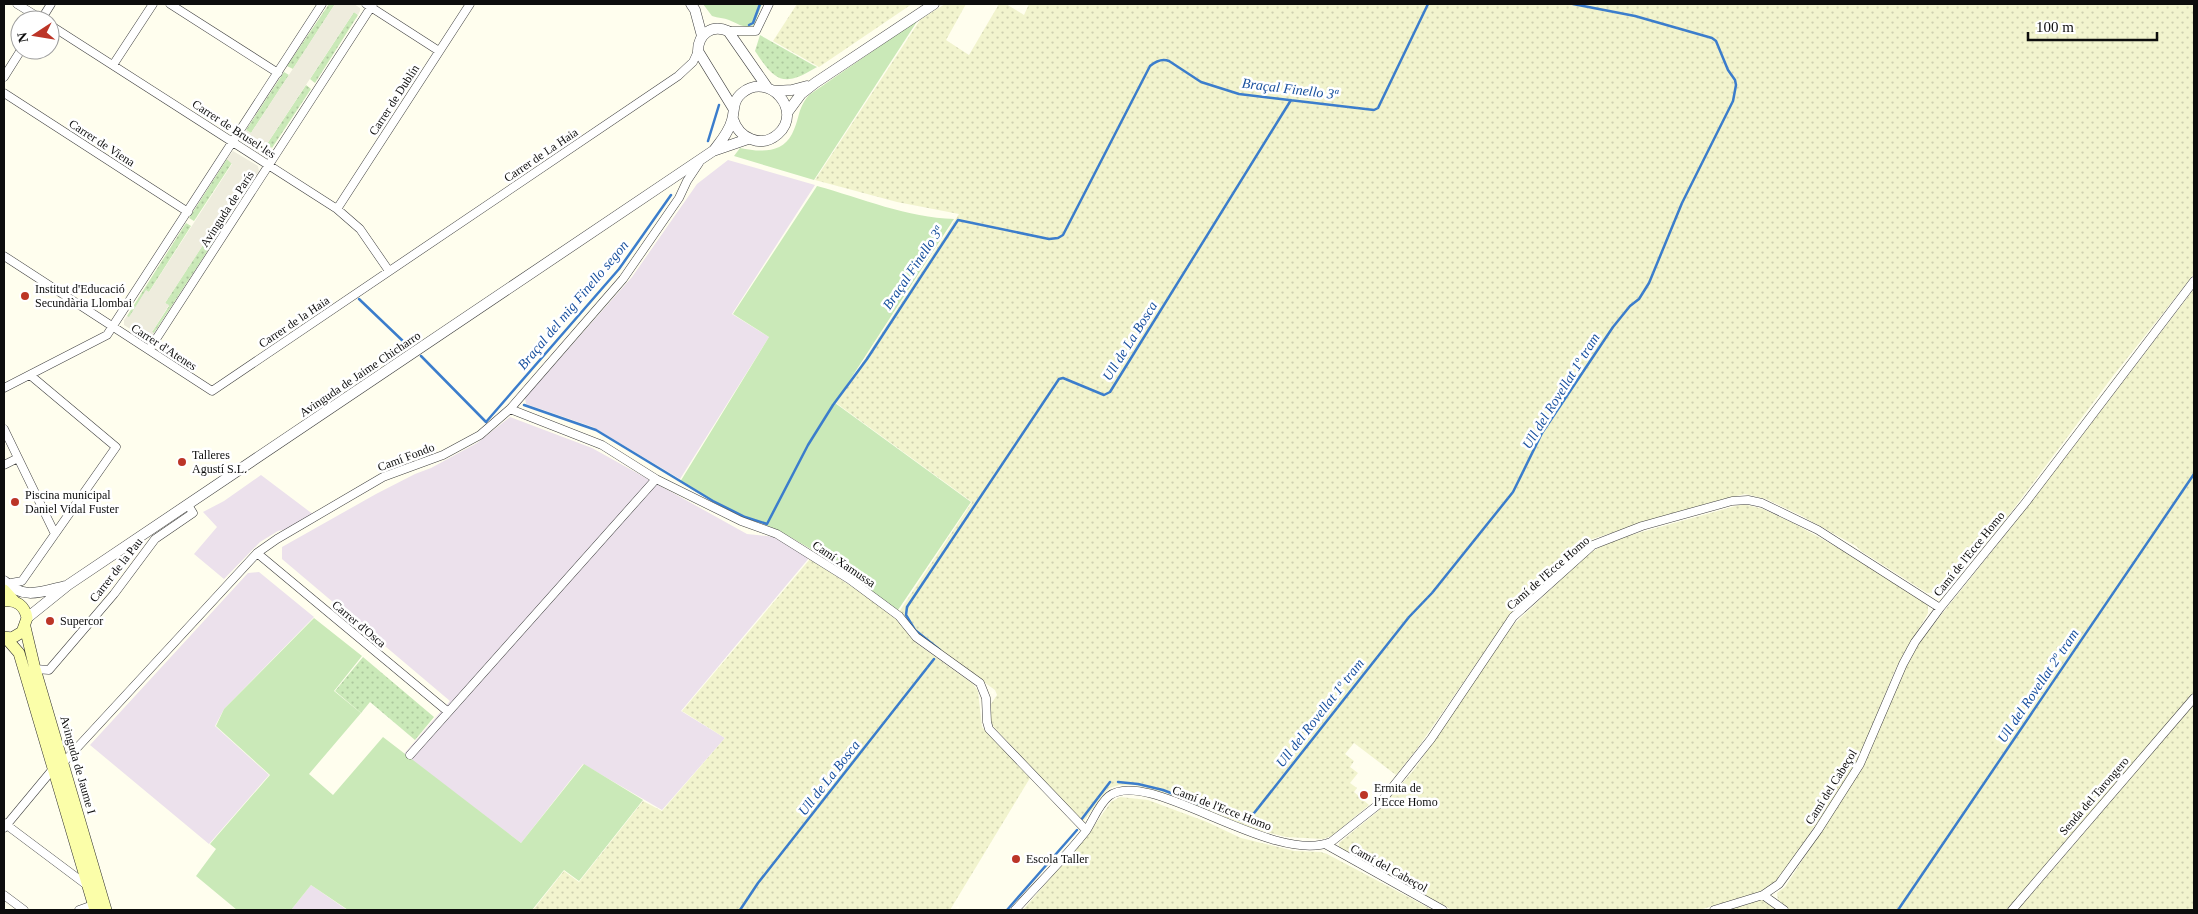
<svg xmlns="http://www.w3.org/2000/svg" width="2198" height="914" viewBox="0 0 2198 914" font-family="Georgia,serif">
<defs>
<pattern id="farmland-dots" width="8" height="8" patternUnits="userSpaceOnUse" patternTransform="scale(1.25)"><rect width="8" height="8" fill="#f2f4ce"/><path d="M2 2h.1M6 6h.1" fill="none" stroke="#ced0b0" stroke-width="1.8" stroke-linecap="round"/></pattern>
<pattern id="park-dots" width="8" height="8" patternUnits="userSpaceOnUse" patternTransform="scale(1.25)"><rect width="8" height="8" fill="#cae9b8"/><path d="M2 2h.1M6 6h.1" fill="none" stroke="#acc79d" stroke-width="1.8" stroke-linecap="round"/></pattern>
</defs>
<rect width="100%" height="100%" fill="#fffeee"/>
<path fill="#ece1ec" d="M728 160 815 185 732 314 769 337 680 479 593 427 526 404 525 398 632 277 697 184Z
M510 417 592 448 747 534 775 537 809 558 681 711 725 738 662 810 583 764 521 843 404 754 450 701 282 559V547L376 494 415 474 431 468 477 443Z
M261 475 314 515 287 529 278 531 260 542 224 579 194 554 217 527 203 512 224 501Z
M259 572 314 617 224 709 215 726 269 775 209 844 90 745 248 573Z
M311 885 347 910H291Z"/>
<path fill="url(#farmland-dots)" d="M797 4H912L819 67 773 41Z
M945 4H966L946 40 969 55 999 4H1006L1024 15 1029 4H2194V274L2113 376 2003 523 1945 591 1927 593 1861 551 1856 546 1800 515 1766 499 1745 494 1709 503 1592 539 1584 546 1510 615 1419 746 1396 775 1354 743 1345 754 1354 761 1350 767 1358 773 1350 783 1357 788 1354 792 1369 805 1332 836 1323 839 1286 837 1254 829 1169 794 1135 785H1119L1109 788 1083 822 991 724 989 707 997 695 995 690 915 632 899 612 972 502 836 403 959 214 897 202 815 180 920 20Z
M2194 289V697L2010 910H1790L1778 900 1777 893 1785 887 1855 779 1914 649 2029 505Z
M1743 504 1763 509 1793 523 1842 550 1928 604V613L1895 670 1861 754 1850 774 1779 879 1772 886 1761 892 1699 910H1452L1339 848V843L1377 812 1414 770 1512 626 1588 554 1613 540Z
M810 559 878 604 898 620 916 643 973 684 978 691 982 727 1030 778 950 910H533L564 871 579 882 643 801 662 811 725 738 682 711Z
M2194 704V910H2017L2049 874Z
M1120 797 1148 800 1207 822 1241 838 1294 851 1321 852 1327 854 1433 910H1023L1087 836 1111 802Z
M1762 898 1778 910H1724Z"/>
<path fill="#cae9b8" d="M703 4H762L754 25C743 29 739 24 729 20 724 18 718 18 712 16Z
M918 20 814 180 734 156 740 148C759 152 782 154 792 134 800 119 797 109 809 95Z
M817 186C861 198 908 218 954 219L835 403 971 502 898 610C856 580 813 546 766 525 759 521 751 520 744 517 721 508 701 494 680 482L769 337 733 314Z
M314 618 362 656 334 691 361 713 309 774 333 795 383 737 521 843 584 764 643 800 579 881 564 870 532 910H348L311 885 291 910H237L196 876 216 849 210 844 270 775 216 726 224 709Z"/>
<path fill="url(#park-dots)" d="M329 4H335L293 69 287 66Z
M354 12 358 15 315 83 310 79Z
M760 35 813 65 817 67C784 87 776 83 755 51Z
M284 72 289 75 251 133 246 130Z
M306 85 311 89 272 148 267 144Z
M227 159 232 163 194 221 189 218Z
M249 174 254 178 216 234 212 231Z
M186 223 191 226 149 292 146 291 129 318 127 316Z
M208 237 214 241 154 333 152 332 169 306 165 303Z
M363 657 434 717 415 740 370 702 361 713 335 691Z"/>
<path fill="#eeecdd" d="M335 4H354L360 8V11L358 15 354 12 267 144 272 148 267 155 263 156 242 141 241 137 246 130 251 133Z
M233 151 258 166 259 171 254 178 249 175 165 303 169 305 152 332 154 333 151 339H146L124 325V320L127 316 129 317 146 290 149 292 232 164 227 159Z"/>
<g fill="none" stroke-linecap="round" stroke-linejoin="round">
<path stroke="#3b7dcc" stroke-width="2.5" d="M749 25 753 23 760 4
M708 141 719 105
M359 299 405 343
M421 356 486 422 619 269 671 195
M524 405 596 430 713 501 745 517 767 524 808 445 833 405 867 359 958 220 1049 239 1058 238 1063 235 1150 66C1156 61 1162 58 1169 61L1201 82 1239 94 1374 110 1378 108 1428 4
M940 650 915 630 906 615 907 607 1059 379 1063 378 1104 395 1110 392 1291 100
M1118 782 1138 784 1163 790 1247 822 1409 617 1432 593 1513 492 1542 433 1613 327 1630 306 1639 299 1649 283 1682 203 1733 101 1736 85 1735 80 1728 70 1716 41 1712 38 1635 16 1573 4
M1081 820 1110 782
M740 910 758 883 934 659
M1007 910 1077 830
M1898 910 2194 474"/>
<defs>
<path id="minor" d="M17 4 43 20
M170 4 278 73
M366 4 439 51
M41 20 51 4
M50 25 337 209 360 229 389 271
M728 31H756L769 4
M113 65 153 4
M4 77 21 50
M4 93 188 212
M337 209 470 4
M4 256 212 391 678 76 693 62 698 51
M149 350 373 4
M4 388 107 335 322 4
M510 409 602 445 656 479 741 521 777 534 849 579 899 616 916 637 980 683 986 698 987 722 989 729 1086 830
M4 429 55 534
M4 465 18 458
M257 553 447 711
M6 584 22 581 116 447 30 375
M35 669 49 670 114 594 155 539 193 513 188 505
M410 755 656 479
M63 763 257 553 277 539 383 477 443 455 480 435 510 409 623 279 679 198 687 181 699 163
M4 823 88 886
M4 828 53 769
M1325 844 1443 910
M4 895 24 910
M1763 895 1784 910
M79 910 93 905
M1015 910C1038 884 1064 859 1086 831 1093 820 1099 804 1109 796 1148 766 1272 866 1331 842L1379 804 1431 739 1513 617 1593 545 1642 526 1732 501 1748 500 1762 503 1818 530 1940 608
M1714 910 1763 895 1779 884 1818 830 1860 764 1903 664 1915 642 1940 608 2026 502 2194 281
M2012 910 2194 698"/>
<path id="tertiary" d="M691 4 695 10 702 36
M775 91 792 90 807 86
M733 108 698 51C698 34 712 24 728 31L767 87
M787 113 801 94 815 83 934 4
M714 150C721 141 729 132 732 120 735 110 732 101 742 93 769 71 804 111 778 134 761 149 739 138 733 119
M4 581C23 600 41 592 65 586
M27 618 68 585 713 151 748 139"/>
<path id="secondary" d="M4 590 14 601
M4 601C16 599 25 606 27 618L22 632 12 638 4 637
M25 627 35 669 106 910
M6 638 19 653 95 910"/>
</defs>
<use href="#minor" stroke="#404040" stroke-width="9"/>
<use href="#tertiary" stroke="#404040" stroke-width="11"/>
<use href="#secondary" stroke="#2f2f2f" stroke-width="12"/>
<use href="#minor" stroke="#fff" stroke-width="8"/>
<use href="#tertiary" stroke="#fff" stroke-width="10"/>
<use href="#secondary" stroke="#fbfea9" stroke-width="11"/>
</g>
<g fill="#bc3527" stroke="#fff" stroke-width="2">
<circle cx="25" cy="296" r="5"/>
<circle cx="182" cy="462" r="5"/>
<circle cx="15" cy="502" r="5"/>
<circle cx="50" cy="621" r="5"/>
<circle cx="1364" cy="795" r="5"/>
<circle cx="1016" cy="859" r="5"/>
</g>
<g text-anchor="middle" dominant-baseline="central" stroke-width="5" stroke-linejoin="round" paint-order="stroke">
<g font-size="12" fill="#0d0d0d" stroke="#fff">
<text transform="translate(394 100) rotate(-57)">Carrer de Dublín</text>
<text transform="translate(234 129) rotate(33)">Carrer de Brusel·les</text>
<text transform="translate(102 143) rotate(33)">Carrer de Viena</text>
<text transform="translate(541 155) rotate(-34)">Carrer de La Haia</text>
<text transform="translate(227 209) rotate(-57)">Avinguda de París</text>
<text transform="translate(294 322) rotate(-34)">Carrer de la Haia</text>
<text transform="translate(164 347) rotate(33)">Carrer d'Atenes</text>
<text transform="translate(360 374) rotate(-34)">Avinguda de Jaime Chicharro</text>
<text transform="translate(406 457) rotate(-21)">Camí Fondo</text>
<text transform="translate(1969 554) rotate(-51)">Camí de l'Ecce Homo</text>
<text transform="translate(844 564) rotate(34)">Camí Xamussa</text>
<text transform="translate(116 570) rotate(-52)">Carrer de la Pau</text>
<text transform="translate(1548 573) rotate(-41)">Camí de l'Ecce Homo</text>
<text transform="translate(359 624) rotate(40)">Carrer d'Osca</text>
<text transform="translate(78 765) rotate(74)">Avinguda de Jaume I</text>
<text transform="translate(1831 787) rotate(-58)">Camí del Cabeçol</text>
<text transform="translate(2094 796) rotate(-49)">Senda del Tarongero</text>
<text transform="translate(1222 808) rotate(21)">Camí de l'Ecce Homo</text>
<text transform="translate(1389 868) rotate(29)">Camí del Cabeçol</text>
</g>
<g font-size="12" fill="#0d0d0d" stroke="#fff" text-anchor="start">
<text x="35" y="289">Institut d'Educació<tspan x="35" dy="14">Secundària Llombai</tspan></text>
<text x="192" y="455">Talleres<tspan x="192" dy="14">Agustí S.L.</tspan></text>
<text x="25" y="495">Piscina municipal<tspan x="25" dy="14">Daniel Vidal Fuster</tspan></text>
<text x="60" y="621">Supercor</text>
<text x="1374" y="788">Ermita de<tspan x="1374" dy="14">l’Ecce Homo</tspan></text>
<text x="1026" y="859">Escola Taller</text>
</g>
<g font-size="14" font-style="italic" fill="#18509e" stroke="#fff">
<text transform="translate(1290 89) rotate(7)">Braçal Finello 3ª</text>
<text transform="translate(913 268) rotate(-56)">Braçal Finello 3ª</text>
<text transform="translate(573 305) rotate(-50)">Braçal del mig Finello segon</text>
<text transform="translate(1130 341) rotate(-58)">Ull de La Bosca</text>
<text transform="translate(1561 391) rotate(-58)">Ull del Rovellat 1º tram</text>
<text transform="translate(2038 686) rotate(-56)">Ull del Rovellat 2º tram</text>
<text transform="translate(1320 713) rotate(-52)">Ull del Rovellat 1º tram</text>
<text transform="translate(829 778) rotate(-52)">Ull de La Bosca</text>
</g>
</g>
<rect width="2198" height="914" fill="none" stroke="#0d0d0d" stroke-width="10"/>
<g transform="translate(35 35) rotate(258)"><circle r="24" fill="#ffffff" stroke="#9e9e9e"/>
<path d="M0-4L9 19L0 12L-9 19Z" fill="#bc3527"/>
<text y="-8" font-size="14" font-weight="bold" text-anchor="middle" fill="#0d0d0d">N</text>
</g>
<path d="M2028 32v8h129v-8" fill="none" stroke="#0d0d0d" stroke-width="2.5"/>
<text x="2036" y="32" font-size="15" fill="#0d0d0d" stroke="#ffffff" stroke-width="4" paint-order="stroke">100 m</text>
</svg>
